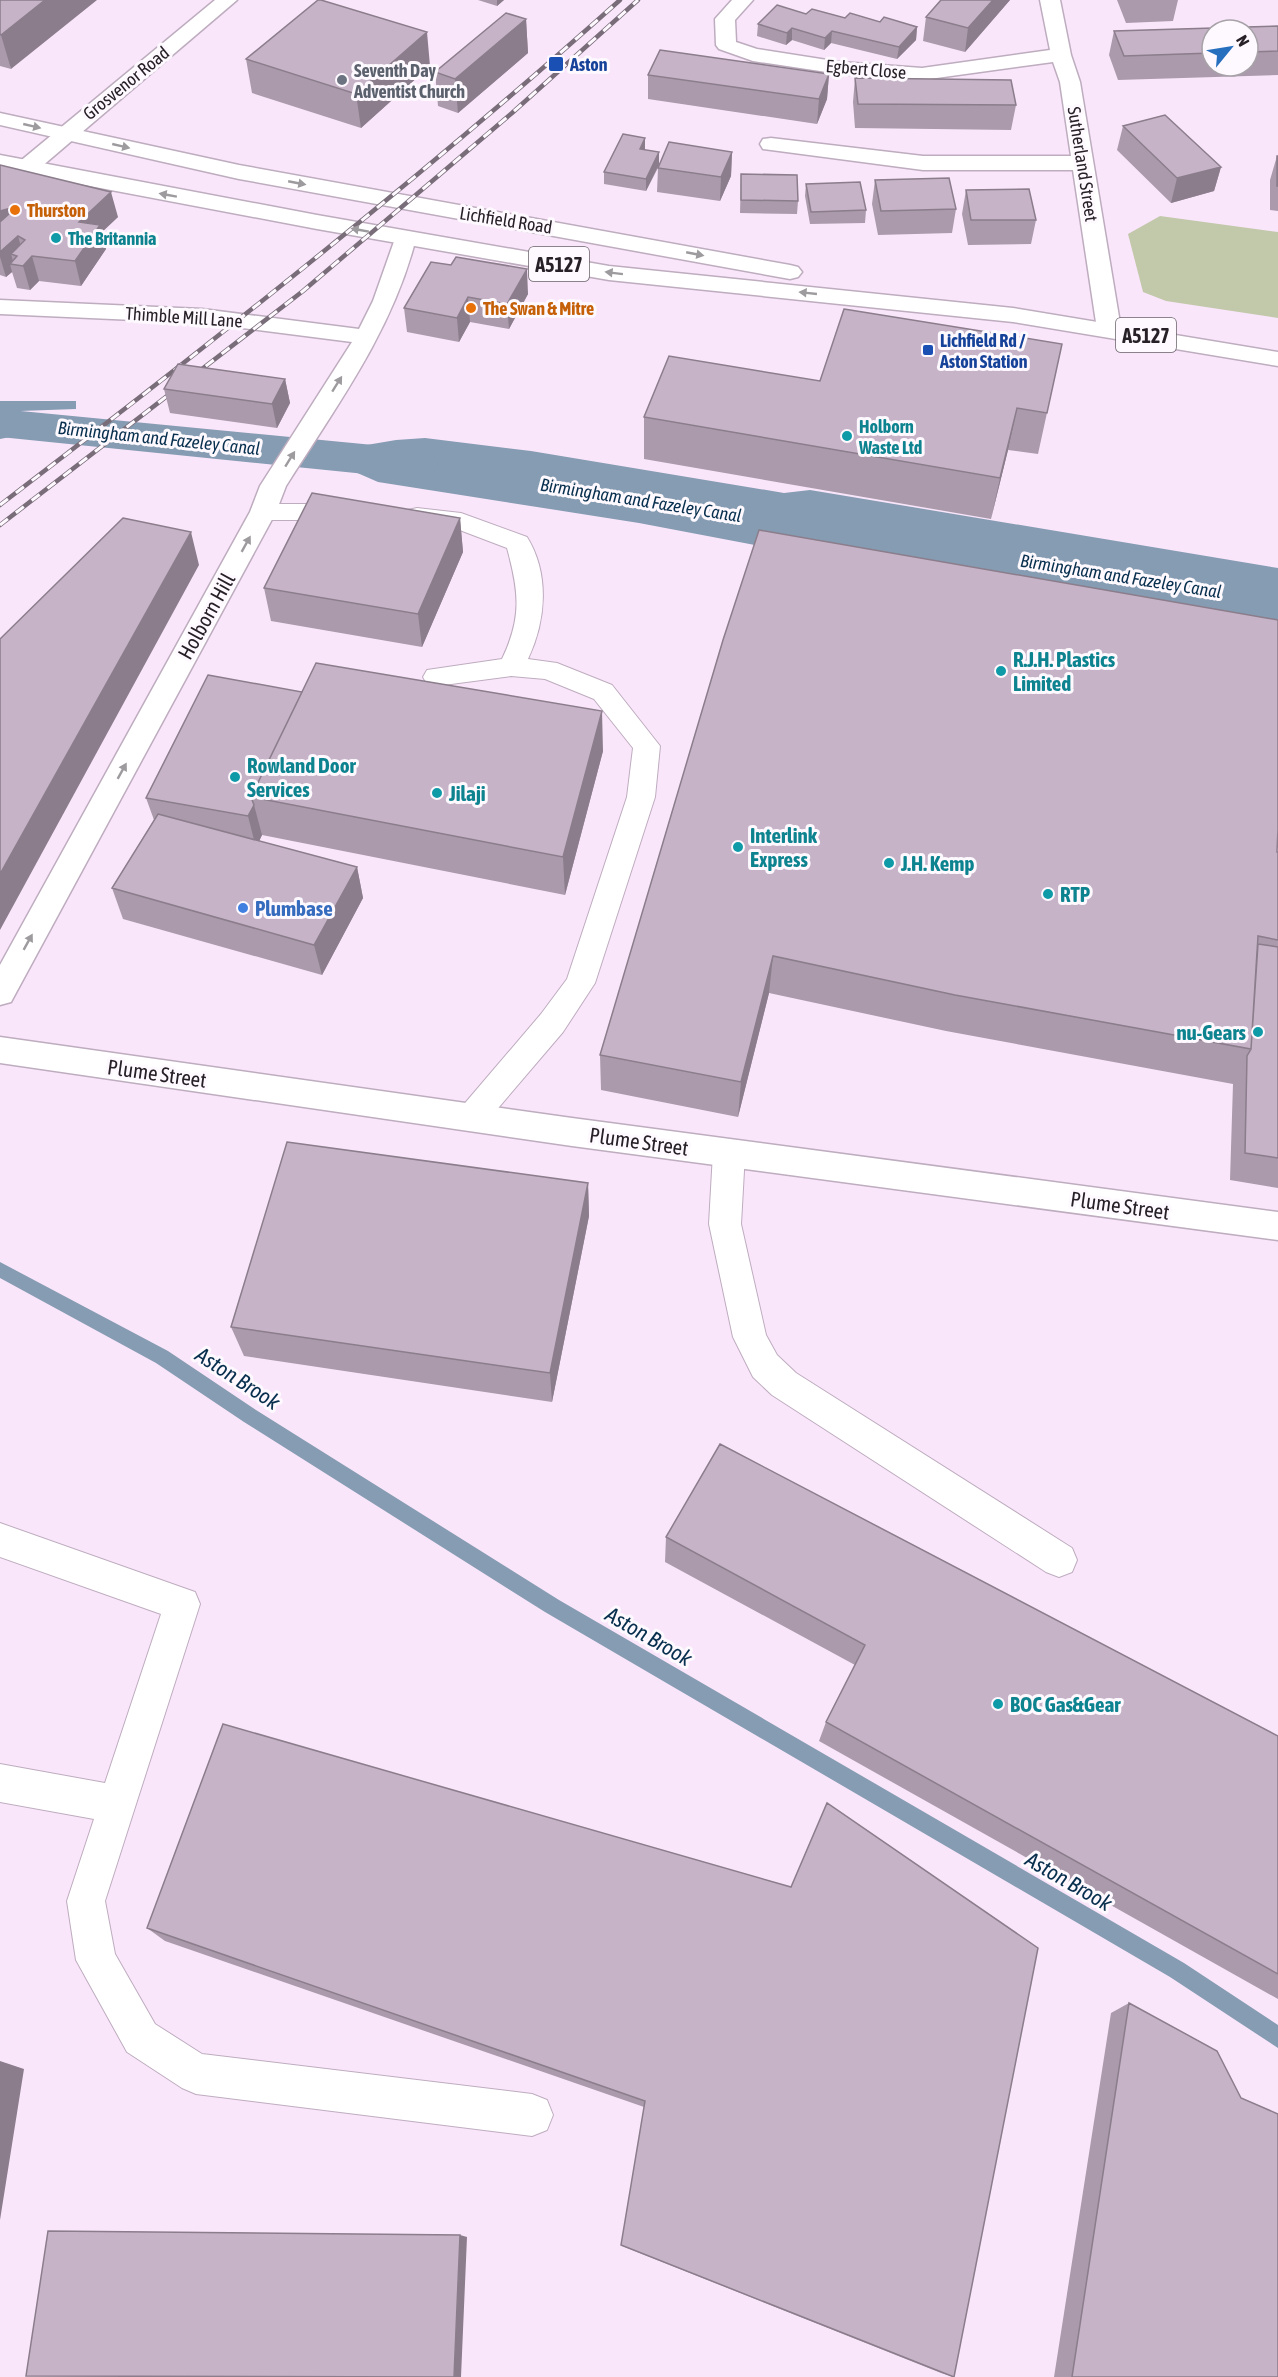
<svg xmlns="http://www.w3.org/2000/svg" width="1278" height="2377" viewBox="0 0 1278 2377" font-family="'Asap Condensed',sans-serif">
<rect width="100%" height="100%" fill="#fae6fb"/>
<path fill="#c2c8aa" d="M1160 216 1278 232V318L1166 301 1143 292 1128 234Z"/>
<path fill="#869cb2" d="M0 401H76V409L20 411 56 428 0 439Z
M425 438 531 451 784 493 810 490 1278 568V645L639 523 378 482 330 461 337 450 396 440Z"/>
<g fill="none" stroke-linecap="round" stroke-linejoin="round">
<path fill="#869cb2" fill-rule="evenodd" d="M0 1262 168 1351 256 1410 559 1600 1184 1963 1278 2025V2048L1170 1977 545 1612 244 1422 156 1363 0 1278Z"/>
<path fill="#869cb2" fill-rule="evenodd" d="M0 409 415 449 431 453 438 464 431 475 415 479 0 437Z"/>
<defs>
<path id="lane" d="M263 504H346L355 506 358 512 355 518 346 520H263L254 518 251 512 254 506Z
M417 508 461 513 527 537C550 574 546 621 528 659L557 663 612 685 660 746 655 797 595 983 563 1032 482 1127 471 1131 460 1127 456 1118 460 1109 541 1014 567 979 627 797 633 748 594 699 545 679 511 676 436 686 427 684 423 677 427 670 502 659C522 617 519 592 507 548L457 529 408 522 405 516 408 510Z
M729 1140 740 1144 745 1153 741 1224 766 1335 777 1355 796 1373 1072 1548 1077 1560 1072 1572 1059 1577 1046 1572 772 1395 753 1377 733 1337 709 1224 713 1153 718 1144Z
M0 1523 195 1592 200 1604 105 1901 115 1954 155 2024 202 2054 532 2094 547 2100 553 2115 547 2130 532 2136 196 2094 182 2088 127 2052 76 1960 67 1901 94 1819 0 1802V1764L105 1783 161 1614 0 1557Z"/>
<path id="street" d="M732 0H753L735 20 736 42 757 49 840 62 922 68 1050 50 1040 0H1060L1071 55 1080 82 1121 329 1117 334 1109 336 1101 334 1097 329 1073 170H923L771 150 763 149 760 144 763 139 771 138 923 156H1071L1060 82 1053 62 922 80 840 74 753 61 719 49 716 45 715 19Z
M405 231 413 233 416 238C393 330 336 407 286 486L276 512 11 1002 0 1005V965L250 512 260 486 352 342 202 323 0 314V300L202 309 359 329 373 301 397 233Z
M0 1037 572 1118 1278 1212V1240L572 1146 0 1063Z"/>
<path id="secondary" d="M215 0H237L34 173H18L15 168 18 163Z"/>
<path id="primary" d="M0 113 239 165 790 265 798 267 802 272 798 277 790 279 239 179 0 125Z
M0 155 317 215 609 266 1013 308 1278 352V366L1013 322 609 280 317 229 0 169Z"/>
</defs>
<use href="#lane" stroke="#beacbf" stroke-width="2"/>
<use href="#street" stroke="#beacbf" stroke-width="3"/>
<use href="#secondary" stroke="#beacbf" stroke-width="3"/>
<use href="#primary" stroke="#beacbf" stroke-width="3"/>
<use href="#lane" fill="#fff" fill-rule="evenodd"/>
<use href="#street" fill="#fff" fill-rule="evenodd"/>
<use href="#secondary" fill="#fff" fill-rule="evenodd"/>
<use href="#primary" fill="#fff" fill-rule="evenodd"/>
<defs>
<path id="rail" d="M0 505C212 343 421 178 620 0
M0 525 303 291 512 113 638 0"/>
</defs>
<use href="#rail" stroke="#796d79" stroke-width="4.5"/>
<use href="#rail" stroke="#fdf9fe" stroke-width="3" stroke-dasharray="10" stroke-linecap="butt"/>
</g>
<path fill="#aa9aab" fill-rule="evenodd" d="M0 0 11 69 0 66Z
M478 0H504L497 6Z
M941 0H1010L965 52 923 41 926 17Z
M1117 0H1178L1173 21 1126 23Z
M806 14 880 22 917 27 916 40 897 59 831 43 824 50 792 40 786 45 757 36 758 24Z
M526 19 528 53 458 113 438 106 435 72Z
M1278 26V75L1118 80 1109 55 1114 31ZM1212 30H1248V66H1212Z
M246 59 430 66 361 128 252 93Z
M829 74 827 99 817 124 648 99V75Z
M855 78 1016 105 1011 130 855 128 853 102Z
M1123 126 1221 167 1214 191 1171 203 1117 150Z
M645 150 659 164 732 152 731 176 720 201 657 192 658 168 646 191 604 184V172Z
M1277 156H1278V211L1270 210V180Z
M0 165 118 217 102 232 106 249 81 286 39 281 30 290 17 288 12 272 6 277 0 275Z
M741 174 798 201 797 214 740 213Z
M875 180 956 209 952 233 878 235 872 204Z
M806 184 866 210 865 223 810 224 805 196Z
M966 190 1036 220 1031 244 968 245 962 214Z
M431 262 528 294 509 329 470 322 459 342 407 332 404 308Z
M1062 344 1038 454 1008 450 991 519 644 459V417L820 381Z
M285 379 290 403 277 428 170 413 164 389Z
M460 518 463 552 422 647 271 621 264 588Z
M723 640 1278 852V1188L1230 1180 1233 1084 946 1031 769 993 738 1117 601 1090 600 1055Z
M603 751 565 895 262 835 259 841 357 867 363 898 322 975 123 919 112 888 154 820 146 798Z
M588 1183 589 1216 552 1402 244 1356 231 1327Z
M666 1537 1278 1736V1999L819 1741 826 1722 855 1665 665 1562Z
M223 1724 954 2377 941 2373 622 2246 621 2245 644 2107 165 1941 147 1928Z
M1129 2003 1241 2098 1278 2377H1054L1111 2013Z"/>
<path fill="#8b7d8b" d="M45 0H97L11 69 1 35Z
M497 0H504L497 6Z
M993 0H1010L965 52 968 28Z
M526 19 528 53 458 113 455 79Z
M917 27 916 40 897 59 899 47Z
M792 28V40L786 45 787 33Z
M832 31 831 43 824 50 825 38Z
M427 32 430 66 361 128 356 94Z
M829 74 827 99 817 124 819 99Z
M645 138V150L640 149Z
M659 152V164L646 191V179Z
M732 152 731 176 720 201 721 177Z
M1221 167 1214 191 1171 203 1177 178Z
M111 192 118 217 102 232 106 249 81 286 75 261 79 222Z
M18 206 0 237V211Z
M18 236 25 261 11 254 14 265 10 264 12 272 6 277 0 257V252Z
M32 256 39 281 30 290 23 266Z
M527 269 528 294 509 329 507 304Z
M468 297 470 322 459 342 457 318Z
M285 379 290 403 277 428 272 404Z
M1017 408 1008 450 991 519 1000 478Z
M460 518 463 552 422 647 418 614Z
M191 532 199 565 0 930V874Z
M602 711 603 751 565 895 563 857Z
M254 805 262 835 256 848 248 816Z
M357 867 363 898 322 975 314 945Z
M773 956 769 993 738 1117 741 1082Z
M588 1183 589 1216 552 1402 550 1373Z
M0 2061 24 2069 0 2220Z
M460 2235 467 2237 461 2377H454Z"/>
<path fill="#c6b3c7" stroke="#8b7d8b" stroke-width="1.5" d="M0 0H45L1 35 0 34Z
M318 0H321L427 32 356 94 246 59Z
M941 0H993L968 28 926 17Z
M777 5 806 14 812 9 845 18 850 13 880 22 884 17 917 27 899 47 832 31 825 38 792 28 787 33 758 24Z
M506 13 526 19 455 79 435 72Z
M1278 26V51L1248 52V30H1212V53L1124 56 1114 31Z
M660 50 829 74 819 99 648 75Z
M855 78 1011 80 1016 105 858 104Z
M1165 115 1221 167 1177 178 1123 126Z
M623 134 645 138 640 149 659 152 646 179 604 172Z
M669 142 732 152 721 177 658 168Z
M1277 156H1278V186H1277Z
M0 165 111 192 79 222 100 225 75 261 32 256 23 266 10 264 17 256 11 254 25 240 18 236 0 252V222L18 206 0 211Z
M741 174 797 175 798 201 741 200Z
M949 178 956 209 881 211 875 180Z
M860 182 866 210 811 212 806 184Z
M1029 189 1036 220H971L966 190Z
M456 257 527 269 507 304 468 297 457 318 404 308 431 262 451 265Z
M844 309 1062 344 1047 413 1017 408 1000 478 644 417 669 356 820 381Z
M178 364 285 379 272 404 164 389Z
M312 493 460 518 418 614 264 588Z
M123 518 191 532 0 874V639Z
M759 530 1278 620V829L1277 852H1278V940L1258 936 1251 1049 955 995 773 956 741 1082 600 1055 723 640Z
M316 663 602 711 563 857 251 797Z
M208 675 302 692 251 797 254 805 248 816 146 798Z
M158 814 357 867 314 945 112 888Z
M1258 944 1278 947V1158L1245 1153 1247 1056 1251 1049Z
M287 1142 588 1183 550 1373 231 1327Z
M720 1444 1278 1736V1974L826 1722 865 1645 666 1537Z
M223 1724 791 1887 827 1803 1038 1948 954 2377 621 2245 645 2101 147 1928Z
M1129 2003 1217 2051 1241 2098 1278 2114V2377H1072Z
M48 2231 460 2235 454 2377 26 2376Z"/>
<defs><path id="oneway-solid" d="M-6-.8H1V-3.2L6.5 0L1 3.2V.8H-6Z" transform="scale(1.5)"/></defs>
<g fill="#9e9b9e">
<use href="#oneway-solid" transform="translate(32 126) rotate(13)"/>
<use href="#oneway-solid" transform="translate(121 146) rotate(13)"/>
<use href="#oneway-solid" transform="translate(297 183) rotate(11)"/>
<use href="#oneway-solid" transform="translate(168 195) rotate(-170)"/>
<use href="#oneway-solid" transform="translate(360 230) rotate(-170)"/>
<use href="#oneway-solid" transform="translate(695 254) rotate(11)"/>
<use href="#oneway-solid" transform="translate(614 273) rotate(-173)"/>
<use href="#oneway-solid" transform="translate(808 293) rotate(-174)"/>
<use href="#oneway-solid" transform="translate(337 384) rotate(-58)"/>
<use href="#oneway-solid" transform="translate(290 459) rotate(-58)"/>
<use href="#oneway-solid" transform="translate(246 544) rotate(-61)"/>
<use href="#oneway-solid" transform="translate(122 771) rotate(-61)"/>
<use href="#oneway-solid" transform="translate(28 942) rotate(-61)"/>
</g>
<g fill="#1a4fb4" stroke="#fdf9fe" stroke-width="2">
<rect x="548" y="56" width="16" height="16" rx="3"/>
<rect x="922" y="344" width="12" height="12" rx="3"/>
</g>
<circle fill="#6b7280" stroke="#fdf9fe" stroke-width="2" cx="342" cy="80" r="6"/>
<g fill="#e8710a" stroke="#fdf9fe" stroke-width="2">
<circle cx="15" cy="210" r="6"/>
<circle cx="471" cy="308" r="6"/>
</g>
<g fill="#0f9aa8" stroke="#fdf9fe" stroke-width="2">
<circle cx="56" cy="238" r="6"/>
<circle cx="847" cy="436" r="6"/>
<circle cx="1001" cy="671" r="6"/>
<circle cx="235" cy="777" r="6"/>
<circle cx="437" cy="793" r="6"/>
<circle cx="738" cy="847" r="6"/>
<circle cx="889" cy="863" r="6"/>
<circle cx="1048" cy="894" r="6"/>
<circle cx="1258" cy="1032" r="6"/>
<circle cx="998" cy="1704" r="6"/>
</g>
<circle fill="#3f7fe0" stroke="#fdf9fe" stroke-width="2" cx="243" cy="908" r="6"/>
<g text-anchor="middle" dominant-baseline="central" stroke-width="6" stroke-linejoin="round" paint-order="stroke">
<g font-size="18" font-weight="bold" fill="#164399" stroke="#fdf9fe" text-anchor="start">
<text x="570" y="64">Aston</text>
<text x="940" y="340">Lichfield Rd /<tspan x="940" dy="21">Aston Station</tspan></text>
</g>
<g font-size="18" fill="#272027" stroke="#fdf9fe">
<text transform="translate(866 69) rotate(5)">Egbert Close</text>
<text transform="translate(126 83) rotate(-39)">Grosvenor Road</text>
<text transform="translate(1083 164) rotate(81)">Sutherland Street</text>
<text transform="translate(506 220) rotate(9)">Lichfield Road</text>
<text transform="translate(184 317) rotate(4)">Thimble Mill Lane</text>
</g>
<g font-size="18" font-weight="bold" fill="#5b616d" stroke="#fdf9fe" text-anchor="start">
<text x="354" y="70">Seventh Day<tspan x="354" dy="21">Adventist Church</tspan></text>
</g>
<g font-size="18" font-weight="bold" fill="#c56008" stroke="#fdf9fe" text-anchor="start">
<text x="27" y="210">Thurston</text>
<text x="483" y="308">The Swan &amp; Mitre</text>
</g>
<g font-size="18" font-weight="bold" fill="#0d838f" stroke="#fdf9fe" text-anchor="start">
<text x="68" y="238">The Britannia</text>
<text x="859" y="426">Holborn<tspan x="859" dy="21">Waste Ltd</tspan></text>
</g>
<g font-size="18" font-style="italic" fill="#082f4e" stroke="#fdf9fe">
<text transform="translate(159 438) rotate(6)">Birmingham and Fazeley Canal</text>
<text transform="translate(641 500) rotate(9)">Birmingham and Fazeley Canal</text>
<text transform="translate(1121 576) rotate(9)">Birmingham and Fazeley Canal</text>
</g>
<g fill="#fdf9fe" stroke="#676168" stroke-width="1.5">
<rect x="529" y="247" width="60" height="34" rx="4.5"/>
<rect x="1116" y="318" width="60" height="34" rx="4.5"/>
</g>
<g font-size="20" font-weight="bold" fill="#272027">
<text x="559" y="264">A5127</text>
<text x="1146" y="335">A5127</text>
</g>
<g font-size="21" fill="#272027" stroke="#fdf9fe">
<text transform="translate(206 616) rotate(-61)">Holborn Hill</text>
<text transform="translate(157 1073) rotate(8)">Plume Street</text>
<text transform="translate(639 1141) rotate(8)">Plume Street</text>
<text transform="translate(1120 1205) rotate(8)">Plume Street</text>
</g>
<g font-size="21" font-weight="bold" fill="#0d838f" stroke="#fdf9fe" text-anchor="start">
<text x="1013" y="659">R.J.H. Plastics<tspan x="1013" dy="24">Limited</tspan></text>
<text x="247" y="765">Rowland Door<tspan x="247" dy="24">Services</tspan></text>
<text x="449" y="793">Jilaji</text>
<text x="750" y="835">Interlink<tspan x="750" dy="24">Express</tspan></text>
<text x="901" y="863">J.H. Kemp</text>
<text x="1060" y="894">RTP</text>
<text x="1246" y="1032" text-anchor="end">nu-Gears</text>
<text x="1010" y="1704">BOC Gas&amp;Gear</text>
</g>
<g font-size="21" font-weight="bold" fill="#366cbe" stroke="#fdf9fe" text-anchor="start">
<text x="255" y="908">Plumbase</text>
</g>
<g font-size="22" font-style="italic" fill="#082f4e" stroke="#fdf9fe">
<text transform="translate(238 1378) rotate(33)">Aston Brook</text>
<text transform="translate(649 1636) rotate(30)">Aston Brook</text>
<text transform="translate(1069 1881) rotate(30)">Aston Brook</text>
</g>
</g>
<g transform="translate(1230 48) rotate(60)"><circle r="28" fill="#fdf9fe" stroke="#a7a2a8" stroke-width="1.5"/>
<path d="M0-4.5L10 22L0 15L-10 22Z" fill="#266ebe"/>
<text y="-9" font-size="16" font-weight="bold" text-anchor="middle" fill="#272027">N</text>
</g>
</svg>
